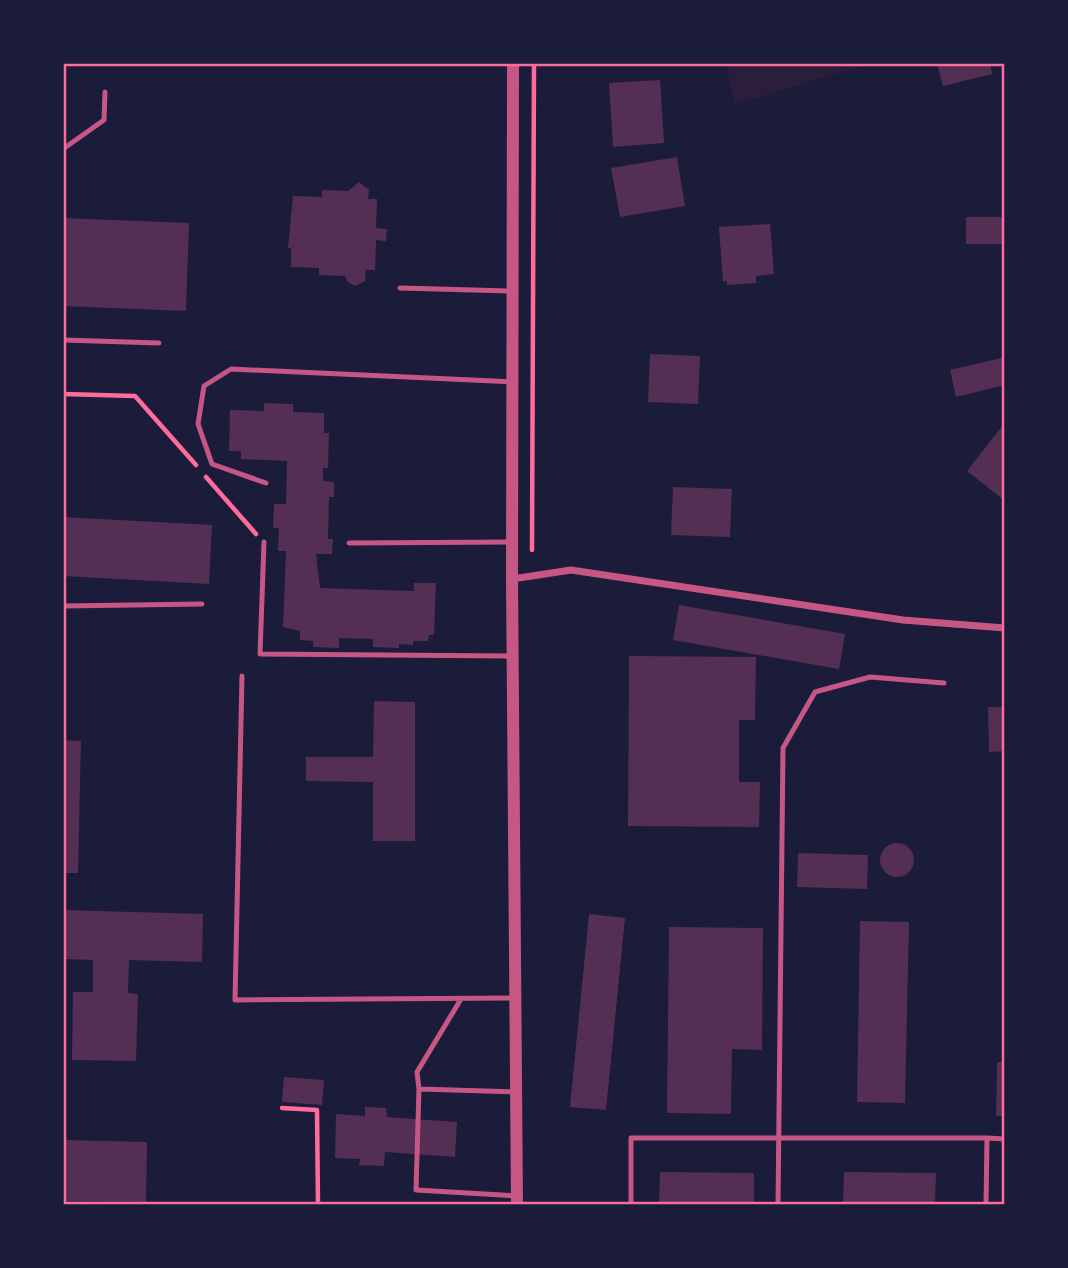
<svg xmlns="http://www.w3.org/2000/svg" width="1068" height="1268" viewBox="0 0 1068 1268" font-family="Rubik,sans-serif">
<rect width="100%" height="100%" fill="#1b1b3a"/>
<path fill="#2a1e3b" d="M726 63H870L734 105Z"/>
<path fill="#542f53" d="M937 63H990L992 74 943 86Z
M660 80 664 143 613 147 609 83Z
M677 157 685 206 620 217 611 168Z
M359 182 369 190 368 199H377L376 228 387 229 386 241 376 240 375 270H366L365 281 355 286 348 282 345 276 319 275V268L291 267V248H288L293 196 322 197V190L348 191Z
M966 217H1005V244H966Z
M63 218 189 223 186 311 63 306Z
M770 224 774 274 756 276V283L727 285V281L723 282 719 227Z
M650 354 700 356 698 404 648 402Z
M1005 357V385L956 397 950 370Z
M264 403 293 404V412L324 413V433H329L328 468H323V481L334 482V497H329L328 539H333L332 554H316L320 588 414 591V583H436L434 635H429L428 641H413V645L399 644V648L373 647V639L339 638V648L313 647V641L300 640V631L283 627 286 551H278L279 528H273L274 504H286L287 461 241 459V451H229L230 410 264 411Z
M1003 425 1005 426V501L967 471Z
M673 487 732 489 730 537 671 535Z
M63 517 212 525 209 584 63 576Z
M679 605 845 634 839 669 673 640Z
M629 656 756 657 755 720H739V782H760L759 827 628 826Z
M374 701 415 702V841H373V782L306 781V757H373Z
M988 707H1005V751L989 752Z
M63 740 81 741 78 873H63Z
M880 860a17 17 0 1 1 34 0a17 17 0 1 1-34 0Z
M798 853 868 855 867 889 797 887Z
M63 910 203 914 202 962 129 960 128 993 138 994 136 1061 72 1060 73 992H93V960L63 959Z
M589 914 625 918 606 1110 570 1107Z
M860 921 909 922 905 1103 857 1102Z
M669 927 763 928 762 1050 732 1049 731 1114 667 1113Z
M997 1062H1005V1116H996Z
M284 1077 324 1080 322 1105 282 1102Z
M365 1107 386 1108 387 1117 457 1122 455 1157 385 1152 384 1166 359 1165 360 1159 335 1158 336 1114 365 1116Z
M63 1140 147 1142 146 1202 63 1201Z
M660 1172 754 1173V1205H659Z
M844 1172 936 1173 935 1205H843Z"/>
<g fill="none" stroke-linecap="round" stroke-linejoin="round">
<path stroke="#ff6b9d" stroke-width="4.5" d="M63 394 135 396 196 465
M206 477 256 534
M532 550 534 63
M282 1108 317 1110 318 1205"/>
<path stroke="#c65784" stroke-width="5" d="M63 149 104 120 105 92
M400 288 513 291
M63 340 159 343
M266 483 212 464 198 424 204 386 231 369 513 382
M264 542 260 654 513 656
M349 543 513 542
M63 606 202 604
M242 676 235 1000 514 998
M419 1089 417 1072 461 999
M515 1092 419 1089 416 1190 517 1196
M987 1138 1005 1139
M631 1205V1138H987L986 1205
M778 1205 783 748 815 692 870 677 944 683"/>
<path stroke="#c65784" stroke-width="7" d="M512 579 571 570 903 620 1005 628"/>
<path stroke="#c65784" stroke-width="12" d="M513 63 512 579 517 1205"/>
</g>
<rect width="1068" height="1268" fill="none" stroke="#1b1b3a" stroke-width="130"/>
<rect x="65" y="65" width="938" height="1138" fill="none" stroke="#ff6b9d" stroke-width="2.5"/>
</svg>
